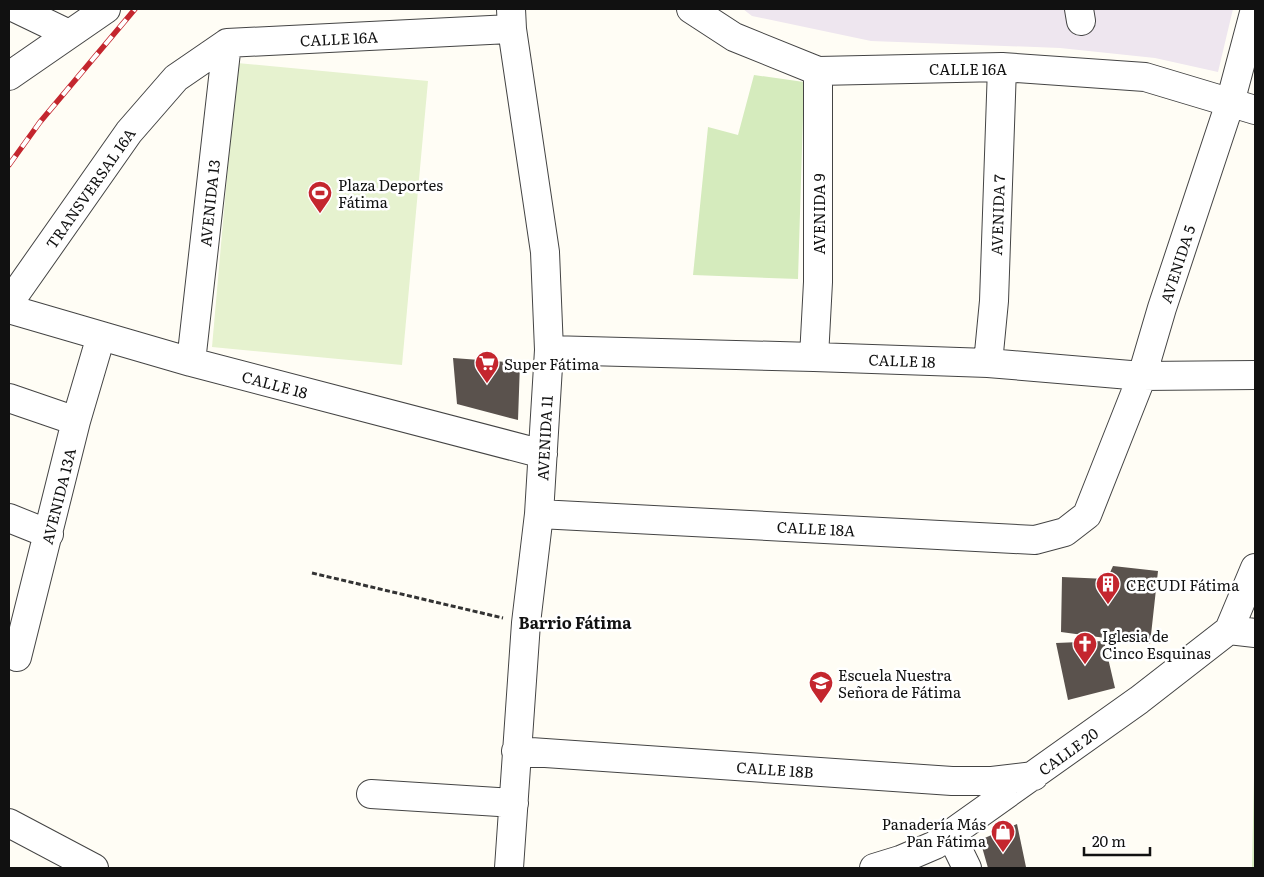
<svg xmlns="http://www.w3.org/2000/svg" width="1264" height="877" viewBox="0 0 1264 877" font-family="Literata,serif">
<rect width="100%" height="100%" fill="#fffdf5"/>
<path fill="#eee6ef" d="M743 9H1233L1218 72 1155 58 1060 48 871 41 752 16Z"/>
<path fill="#d5ebbd" d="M754 75 804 82 798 279 693 275 708 127 738 135Z
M1255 772V868H1252L1254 777Z"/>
<path fill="#e6f2cf" d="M237 63 428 81 402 365 212 347Z"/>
<path fill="#5a524d" d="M453 358 520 363 518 420 457 404Z
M1113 566 1158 571 1150 644 1061 632 1062 577 1107 579Z
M1104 641 1115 688 1068 700 1056 643Z
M1017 824 1026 867 1021 868H988L980 840Z"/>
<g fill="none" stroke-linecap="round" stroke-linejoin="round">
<defs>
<path id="minor" d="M17 9 69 34
M691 9 734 37 818 71 1002 67 1145 77 1255 110
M1079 9 1081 21
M9 76 106 9
M9 303 129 132 176 78 227 43 512 29
M9 309 191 362 543 454
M549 350 814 357 988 363 1142 376 1255 375
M814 357 818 282V71
M191 362 227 43
M988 363 994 301 1002 67
M9 398 76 421
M539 514 1035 540 1065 532 1087 515 1142 376 1162 308 1230 103 1255 9
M9 518 49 534
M1229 630 1255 568
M9 653 17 657 76 421 101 336
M516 751 952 781H992L1034 776
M371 794 514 803
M9 823 94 868
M950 833 967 868
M509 868 526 623 539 514 549 350 545 252 512 29 511 9
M874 868 900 860 935 845 1139 700 1229 630 1255 633"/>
</defs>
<use href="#minor" stroke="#444" stroke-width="30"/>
<path stroke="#333" stroke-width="3" stroke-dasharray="5 2.5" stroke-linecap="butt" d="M312 573 503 618"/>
<use href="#minor" stroke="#fff" stroke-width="28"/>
<defs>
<path id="rail" d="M9 165 40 122 135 9"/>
</defs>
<use href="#rail" stroke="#c4262e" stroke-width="5.5"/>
<use href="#rail" stroke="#fff" stroke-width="4" stroke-dasharray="11" stroke-linecap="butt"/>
</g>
<defs>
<symbol id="stadium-pin" viewBox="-11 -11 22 30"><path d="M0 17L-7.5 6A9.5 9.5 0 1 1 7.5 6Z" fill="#c4262e" stroke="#fff"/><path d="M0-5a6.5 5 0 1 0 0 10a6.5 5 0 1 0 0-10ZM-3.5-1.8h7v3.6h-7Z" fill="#fff"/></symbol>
<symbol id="supermarket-pin" viewBox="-11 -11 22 30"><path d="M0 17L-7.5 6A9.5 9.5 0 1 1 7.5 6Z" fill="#c4262e" stroke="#fff"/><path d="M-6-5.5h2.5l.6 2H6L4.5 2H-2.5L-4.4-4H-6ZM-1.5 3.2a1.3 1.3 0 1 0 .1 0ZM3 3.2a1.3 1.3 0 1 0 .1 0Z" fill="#fff"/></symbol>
<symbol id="building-pin" viewBox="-11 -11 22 30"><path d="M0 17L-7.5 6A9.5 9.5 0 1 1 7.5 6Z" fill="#c4262e" stroke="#fff"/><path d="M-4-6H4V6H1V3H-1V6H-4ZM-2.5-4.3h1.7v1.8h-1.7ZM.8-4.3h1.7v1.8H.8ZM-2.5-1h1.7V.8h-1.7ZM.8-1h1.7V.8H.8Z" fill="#fff"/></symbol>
<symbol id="church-pin" viewBox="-11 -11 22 30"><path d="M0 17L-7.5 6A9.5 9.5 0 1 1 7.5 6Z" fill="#c4262e" stroke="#fff"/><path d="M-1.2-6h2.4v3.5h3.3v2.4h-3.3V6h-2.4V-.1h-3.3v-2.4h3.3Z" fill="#fff"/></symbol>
<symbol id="school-pin" viewBox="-11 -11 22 30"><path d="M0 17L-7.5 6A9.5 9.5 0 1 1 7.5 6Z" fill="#c4262e" stroke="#fff"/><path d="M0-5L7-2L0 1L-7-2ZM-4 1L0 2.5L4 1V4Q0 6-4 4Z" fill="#fff"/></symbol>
<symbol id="shop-pin" viewBox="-11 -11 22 30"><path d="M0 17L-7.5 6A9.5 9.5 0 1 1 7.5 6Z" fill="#c4262e" stroke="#fff"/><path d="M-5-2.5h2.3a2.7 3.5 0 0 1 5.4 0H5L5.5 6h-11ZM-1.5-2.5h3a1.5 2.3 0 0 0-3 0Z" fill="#fff"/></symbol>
</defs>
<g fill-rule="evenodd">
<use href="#stadium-pin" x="306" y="179" width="28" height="38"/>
<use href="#supermarket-pin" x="473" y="349" width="28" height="38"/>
<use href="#building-pin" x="1094" y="570" width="28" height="38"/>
<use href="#church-pin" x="1071" y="630" width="28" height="38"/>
<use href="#school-pin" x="807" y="669" width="28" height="38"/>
<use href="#shop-pin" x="989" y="818" width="28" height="38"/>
</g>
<g text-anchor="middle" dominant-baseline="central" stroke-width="5" stroke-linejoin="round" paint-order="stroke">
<g font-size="15" fill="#111" stroke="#fff">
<text transform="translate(339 38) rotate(-3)">CALLE 16A</text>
<text x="968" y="68">CALLE 16A</text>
<text transform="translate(90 188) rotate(-55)">TRANSVERSAL 16A</text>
<text transform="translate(209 203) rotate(-84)">AVENIDA 13</text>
<text transform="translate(818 214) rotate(-90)">AVENIDA 9</text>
<text transform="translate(997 215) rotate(-88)">AVENIDA 7</text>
<text transform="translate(1177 264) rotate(-72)">AVENIDA 5</text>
<text transform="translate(902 360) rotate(2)">CALLE 18</text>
<text transform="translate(275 384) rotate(15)">CALLE 18</text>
<text transform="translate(544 438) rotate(-87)">AVENIDA 11</text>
<text transform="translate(58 496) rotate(-76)">AVENIDA 13A</text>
<text transform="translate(816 528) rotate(3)">CALLE 18A</text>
<text transform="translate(1068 751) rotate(-36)">CALLE 20</text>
<text transform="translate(775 769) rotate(4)">CALLE 18B</text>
</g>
<g font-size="15" fill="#111" stroke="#fff" text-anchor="start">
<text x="338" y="184">Plaza Deportes<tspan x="338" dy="17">Fátima</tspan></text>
<text x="504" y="363">Super Fátima</text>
<text x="1126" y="584">CECUDI Fátima</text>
<text x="1102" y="635">Iglesia de<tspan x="1102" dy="17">Cinco Esquinas</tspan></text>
<text x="838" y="674">Escuela Nuestra<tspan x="838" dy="17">Señora de Fátima</tspan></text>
<text x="986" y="823" text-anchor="end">Panadería Más<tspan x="986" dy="17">Pan Fátima</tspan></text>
</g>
<g font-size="16" font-weight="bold" fill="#111" stroke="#fff">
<text x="575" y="622">Barrio Fátima</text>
</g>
</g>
<rect width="1264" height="877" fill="none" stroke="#111111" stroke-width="20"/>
<path d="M1084 847v8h66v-8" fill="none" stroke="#111111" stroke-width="2.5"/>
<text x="1092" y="847" font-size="15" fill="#111111" stroke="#ffffff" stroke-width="4" paint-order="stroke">20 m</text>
</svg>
